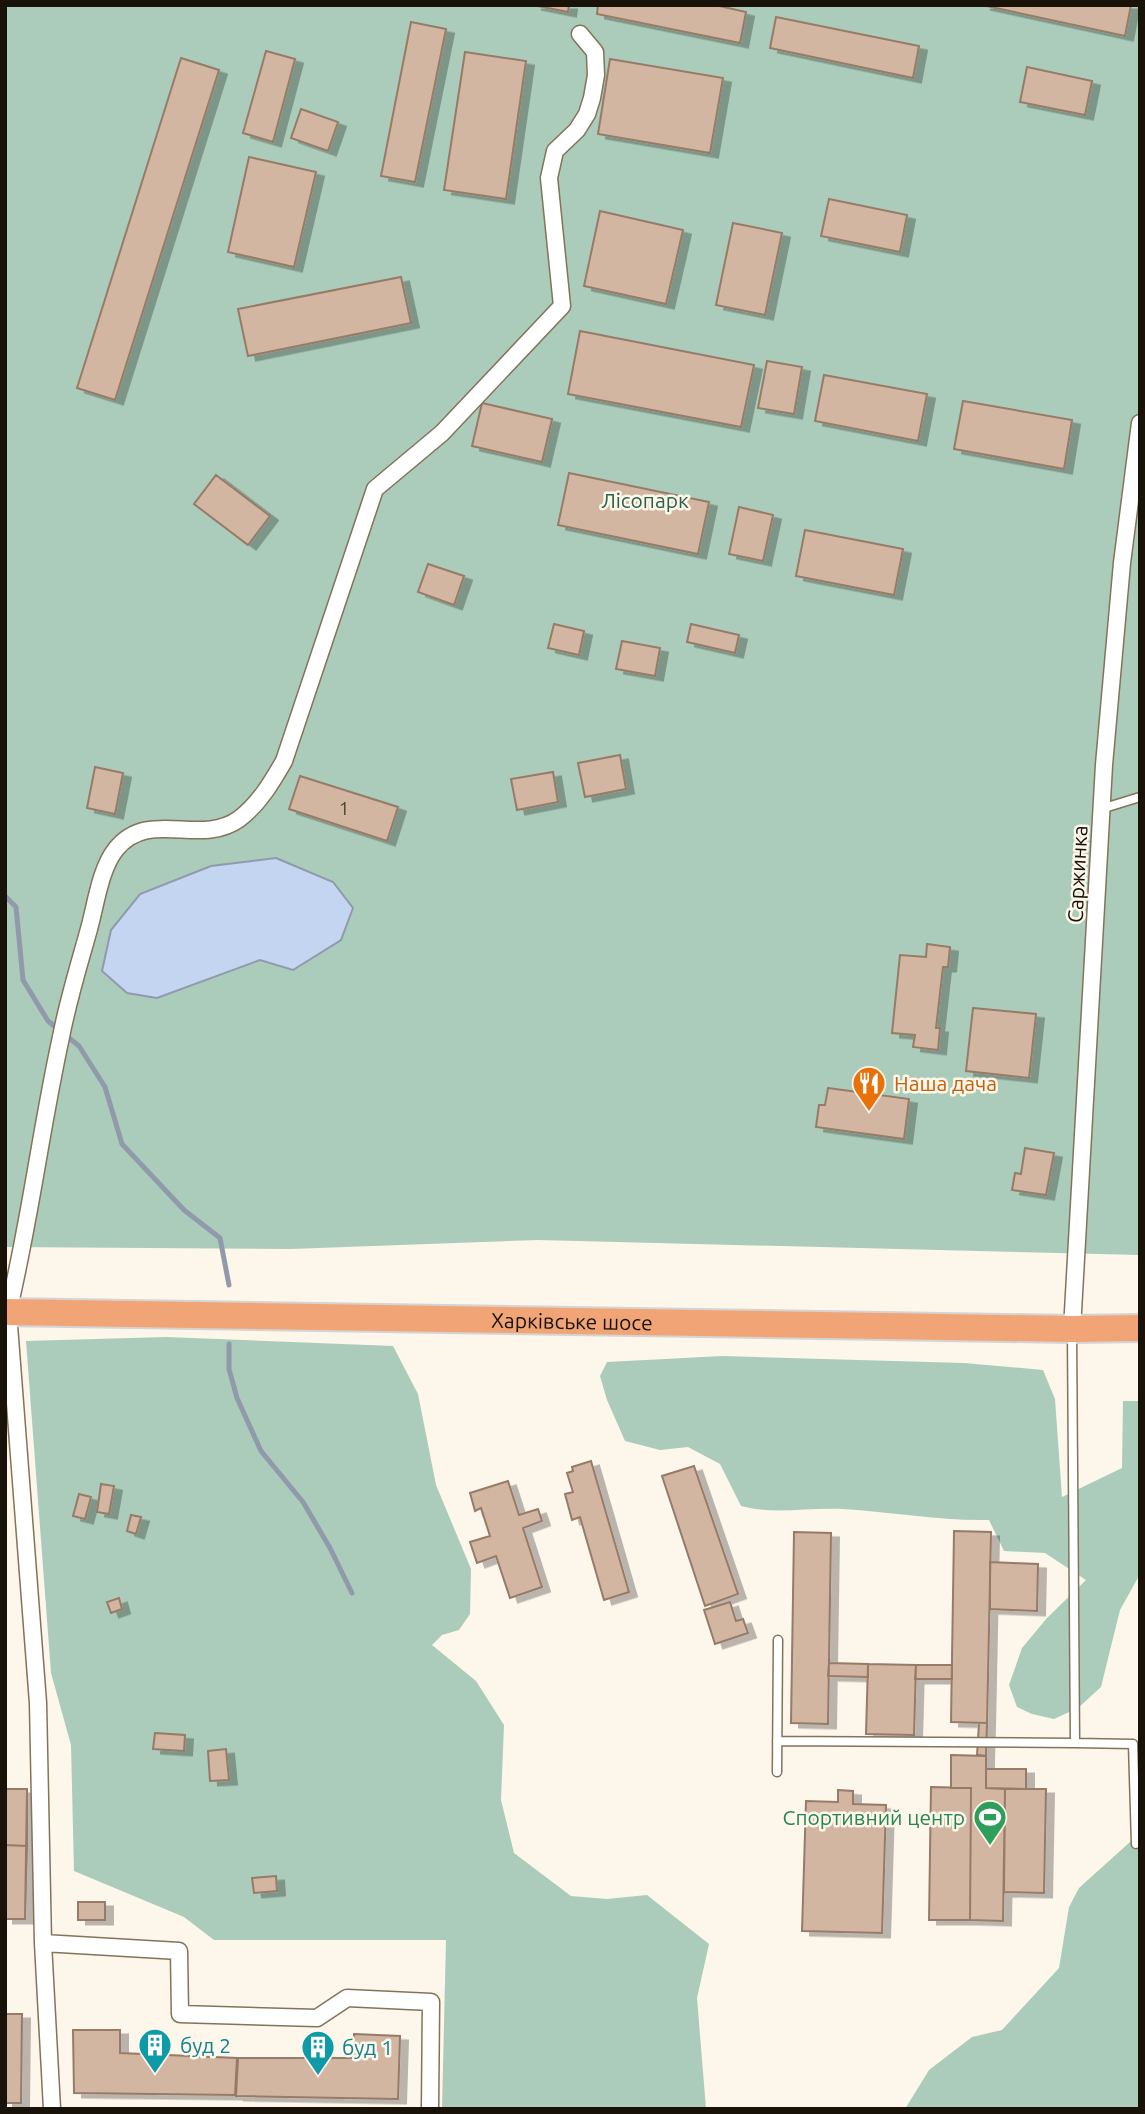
<svg xmlns="http://www.w3.org/2000/svg" width="1145" height="2114" viewBox="0 0 1145 2114" font-family="Ubuntu,sans-serif">
<defs>
<filter id="shadow"><feDropShadow dx="8" dy="4.5" stdDeviation="0" flood-color="#0004"/></filter>
</defs>
<rect width="100%" height="100%" fill="#fdf6eb"/>
<path fill="#abccba" fill-rule="evenodd" d="M5 5H1140V1255L538 1240 291 1249 5 1247ZM341 940 293 970 261 960Z
M166 1337 393 1346 418 1394 436 1485 471 1569 470 1614 459 1630 442 1635 432 1645 476 1681 504 1725 501 1800 514 1853 571 1896 607 1899 647 1895 709 1944 697 1998 706 2109H442L446 1940H214L184 1917 74 1871 71 1745 51 1673 26 1341Z
M722 1356 964 1363 1043 1370 1055 1399 1062 1497 1122 1468 1123 1401H1140V1574L1120 1610 1101 1687 1078 1708 1054 1719 1032 1714 1017 1707 1009 1685 1022 1648 1047 1618 1086 1580 1045 1553 1004 1551 989 1520C940 1521 892 1512 843 1509 808 1507 775 1515 741 1506L720 1464 688 1447 660 1450 625 1441 607 1400 600 1376 607 1362Z
M1140 1833V2109H905L929 2070 972 2037 1002 2030 1059 1968 1069 1907 1079 1888Z"/>
<path fill="#c4d5f1" stroke="#909aab" stroke-width="2" d="M276 858 333 882 353 908 341 940 293 970 260 960 157 998 127 993 102 971 111 930 140 894 211 866Z"/>
<g fill="none" stroke-linecap="round" stroke-linejoin="round">
<path stroke="#909aab" stroke-width="5" d="M5 896 16 907 23 980 48 1021 79 1046 105 1087 122 1144 184 1210 220 1238 229 1285
M229 1344V1369L237 1398 261 1451 303 1502 330 1548 352 1593"/>
</g>
<path fill="#d3b6a1" stroke="#967b68" stroke-width="2" filter="url(#shadow)" d="M533 5H569L568 12Z
M598 5H715L746 12 740 43 597 14Z
M982 5H1131L1125 36Z
M776 17 919 46 913 78 770 48Z
M411 22 446 29 415 182 381 176Z
M266 51 295 59 273 142 243 133Z
M465 52 526 61 506 199 444 190Z
M181 58 219 70 115 400 77 388Z
M610 59 723 78 710 153 598 134Z
M1027 67 1092 81 1085 115 1020 102Z
M301 109 338 122 328 151 291 138Z
M249 157 316 172 294 267 228 252Z
M829 199 907 215 900 252 821 236Z
M600 211 683 230 666 304 584 286Z
M733 223 782 233 765 315 716 305Z
M401 277 411 323 248 356 238 309Z
M580 331 754 365 741 427 568 394Z
M767 361 802 367 794 414 758 408Z
M824 375 927 394 918 441 815 421Z
M963 401 1072 420 1064 469 954 449Z
M482 403 552 419 542 462 472 446Z
M569 473 709 502 698 554 558 525Z
M216 475 270 516 248 545 194 504Z
M739 507 773 515 763 561 729 554Z
M805 530 903 549 894 595 796 576Z
M428 564 464 576 454 605 418 592Z
M554 624 584 631 579 655 548 648Z
M691 624 739 635 735 653 687 642Z
M622 641 660 648 655 676 616 669Z
M620 755 626 789 585 797 578 763Z
M95 767 123 773 115 814 87 808Z
M553 772 558 802 517 810 511 779Z
M300 776 398 807 387 841 289 809Z
M927 944 950 947 948 967H943L936 1028H940L938 1050 913 1047 915 1035 892 1033 900 955 926 957Z
M973 1008 1036 1014 1029 1078 966 1071Z
M828 1088 909 1099 904 1139 816 1127 819 1105H825Z
M1025 1148 1054 1153 1046 1195 1012 1190 1015 1173 1021 1174Z
M591 1461 629 1592 604 1600 580 1517 572 1520 565 1494 573 1492 567 1473 573 1471 572 1467Z
M694 1466 738 1594 705 1606 662 1476Z
M508 1481 519 1515 538 1509 542 1521 523 1528 542 1587 510 1598 496 1556 477 1563 470 1542 490 1536 481 1508 475 1511 470 1493Z
M101 1484 114 1486 109 1514 97 1512Z
M79 1494 91 1497 85 1519 73 1516Z
M131 1515 141 1517 136 1534 127 1531Z
M954 1531 991 1532 987 1723 951 1722Z
M794 1532 831 1533 828 1724 791 1723Z
M990 1562 1038 1564 1037 1611 990 1609Z
M119 1598 122 1609 111 1613 107 1602Z
M730 1602 736 1621 743 1619 748 1633 715 1644 704 1610Z
M829 1663 868 1664V1677L828 1676Z
M868 1664 916 1665 914 1735 866 1734Z
M916 1665H952V1679H915Z
M979 1723H987L986 1756 977 1755Z
M155 1733 185 1735 184 1751 153 1749Z
M226 1749 229 1780 210 1781 208 1751Z
M951 1755 986 1756V1788L1005 1789 1003 1921 970 1920 971 1788H951Z
M986 1769H1026V1789L986 1788Z
M931 1787 971 1788 970 1920H929Z
M5 1789H27L25 1919H5Z
M5 1789H27V1846L5 1845Z
M1005 1789H1046L1044 1893 1004 1892Z
M838 1790 853 1791V1804L886 1805 882 1933 802 1931 806 1801 838 1802Z
M5 1845 27 1846 25 1919H5Z
M276 1876 277 1891 254 1893 252 1878Z
M78 1902H105V1920H78Z
M5 2014H22L21 2103H5Z
M5 2014H22L21 2103H5Z
M73 2030H120V2053L237 2058 235 2095 74 2093Z
M354 2034 400 2036 398 2099 236 2096 238 2058H353Z"/>
<g fill="none" stroke-linecap="round" stroke-linejoin="round">
<defs>
<path id="service" d="M1101 809 1140 797
M1072 1333 1075 1743 1133 1744 1136 1844
M777 1741 1075 1743
M777 1772 778 1640"/>
<path id="minor" d="M1072 1329 1104 765 1122 563 1140 423
M43 1943 179 1951 180 2014 317 2018 347 1998 431 2002 430 2109
M52 2109 43 1943 38 1703 8 1312C30 1221 41 1128 61 1037 68 1000 79 965 89 929 96 904 100 869 116 849 149 808 200 847 239 819 259 804 272 782 284 761L375 489 442 433 562 306 549 178 555 151 577 130 587 114 592 98 596 75 595 52 580 34"/>
<g id="primary">
<path id="s1" d="M5 1312 1072 1329 1140 1328"/>
</g>
</defs>
<use href="#service" stroke="#837359" stroke-width="11"/>
<use href="#minor" stroke="#837359" stroke-width="19"/>
<use href="#primary" stroke="#d5d4d3" stroke-width="30"/>
<use href="#service" stroke="#fff" stroke-width="8"/>
<use href="#minor" stroke="#fff" stroke-width="16"/>
<use href="#primary" stroke="#f1a577" stroke-width="26"/>
</g>
<defs>
<symbol id="restaurant-pin" viewBox="-11 -11 22 30"><path d="M0 17L-7.5 6A9.5 9.5 0 1 1 7.5 6Z" fill="#e8710a" stroke="#fdf6eb"/><path d="M-5-6h1v4h1v-4h1v4h1v-4h1v5L-1.5 .5V6h-2V.5L-5-1ZM5-6V6H3V1.5H1.5Q1.5-4 5-6Z" fill="#fff"/></symbol>
<symbol id="stadium-pin" viewBox="-11 -11 22 30"><path d="M0 17L-7.5 6A9.5 9.5 0 1 1 7.5 6Z" fill="#2e9e5b" stroke="#fdf6eb"/><path d="M0-5a6.5 5 0 1 0 0 10a6.5 5 0 1 0 0-10ZM-3.5-1.8h7v3.6h-7Z" fill="#fff"/></symbol>
<symbol id="building-pin" viewBox="-11 -11 22 30"><path d="M0 17L-7.5 6A9.5 9.5 0 1 1 7.5 6Z" fill="#0f9aa8" stroke="#fdf6eb"/><path d="M-4-6H4V6H1V3H-1V6H-4ZM-2.5-4.3h1.7v1.8h-1.7ZM.8-4.3h1.7v1.8H.8ZM-2.5-1h1.7V.8h-1.7ZM.8-1h1.7V.8H.8Z" fill="#fff"/></symbol>
</defs>
<g fill-rule="evenodd">
<use href="#restaurant-pin" x="850" y="1064" width="38" height="52"/>
<use href="#stadium-pin" x="971" y="1798" width="38" height="52"/>
<use href="#building-pin" x="136" y="2026" width="38" height="52"/>
<use href="#building-pin" x="299" y="2028" width="38" height="52"/>
</g>
<g text-anchor="middle" dominant-baseline="central" stroke-width="5" stroke-linejoin="round" paint-order="stroke">
<g font-size="18" fill="#473b2e">
<text x="344" y="808">1</text>
</g>
<g font-size="21" fill="#2a6248" stroke="#fdf6eb">
<text x="645" y="500">Лісопарк</text>
</g>
<g font-size="21" fill="#181208" stroke="#fdf6eb">
<text transform="translate(1077 874) rotate(-87)">Саржинка</text>
<text stroke="none"><textPath href="#s1" startOffset="567">Харківське шосе</textPath></text>
</g>
<g font-size="21" fill="#c56008" stroke="#fdf6eb" text-anchor="start">
<text x="894" y="1083">Наша дача</text>
</g>
<g font-size="21" fill="#27864d" stroke="#fdf6eb" text-anchor="end">
<text x="965" y="1817">Спортивний центр</text>
</g>
<g font-size="21" fill="#0d838f" stroke="#fdf6eb" text-anchor="start">
<text x="180" y="2045">буд 2</text>
<text x="342" y="2047">буд 1</text>
</g>
</g>
<rect width="1145" height="2114" fill="none" stroke="#181208" stroke-width="14"/>
</svg>
